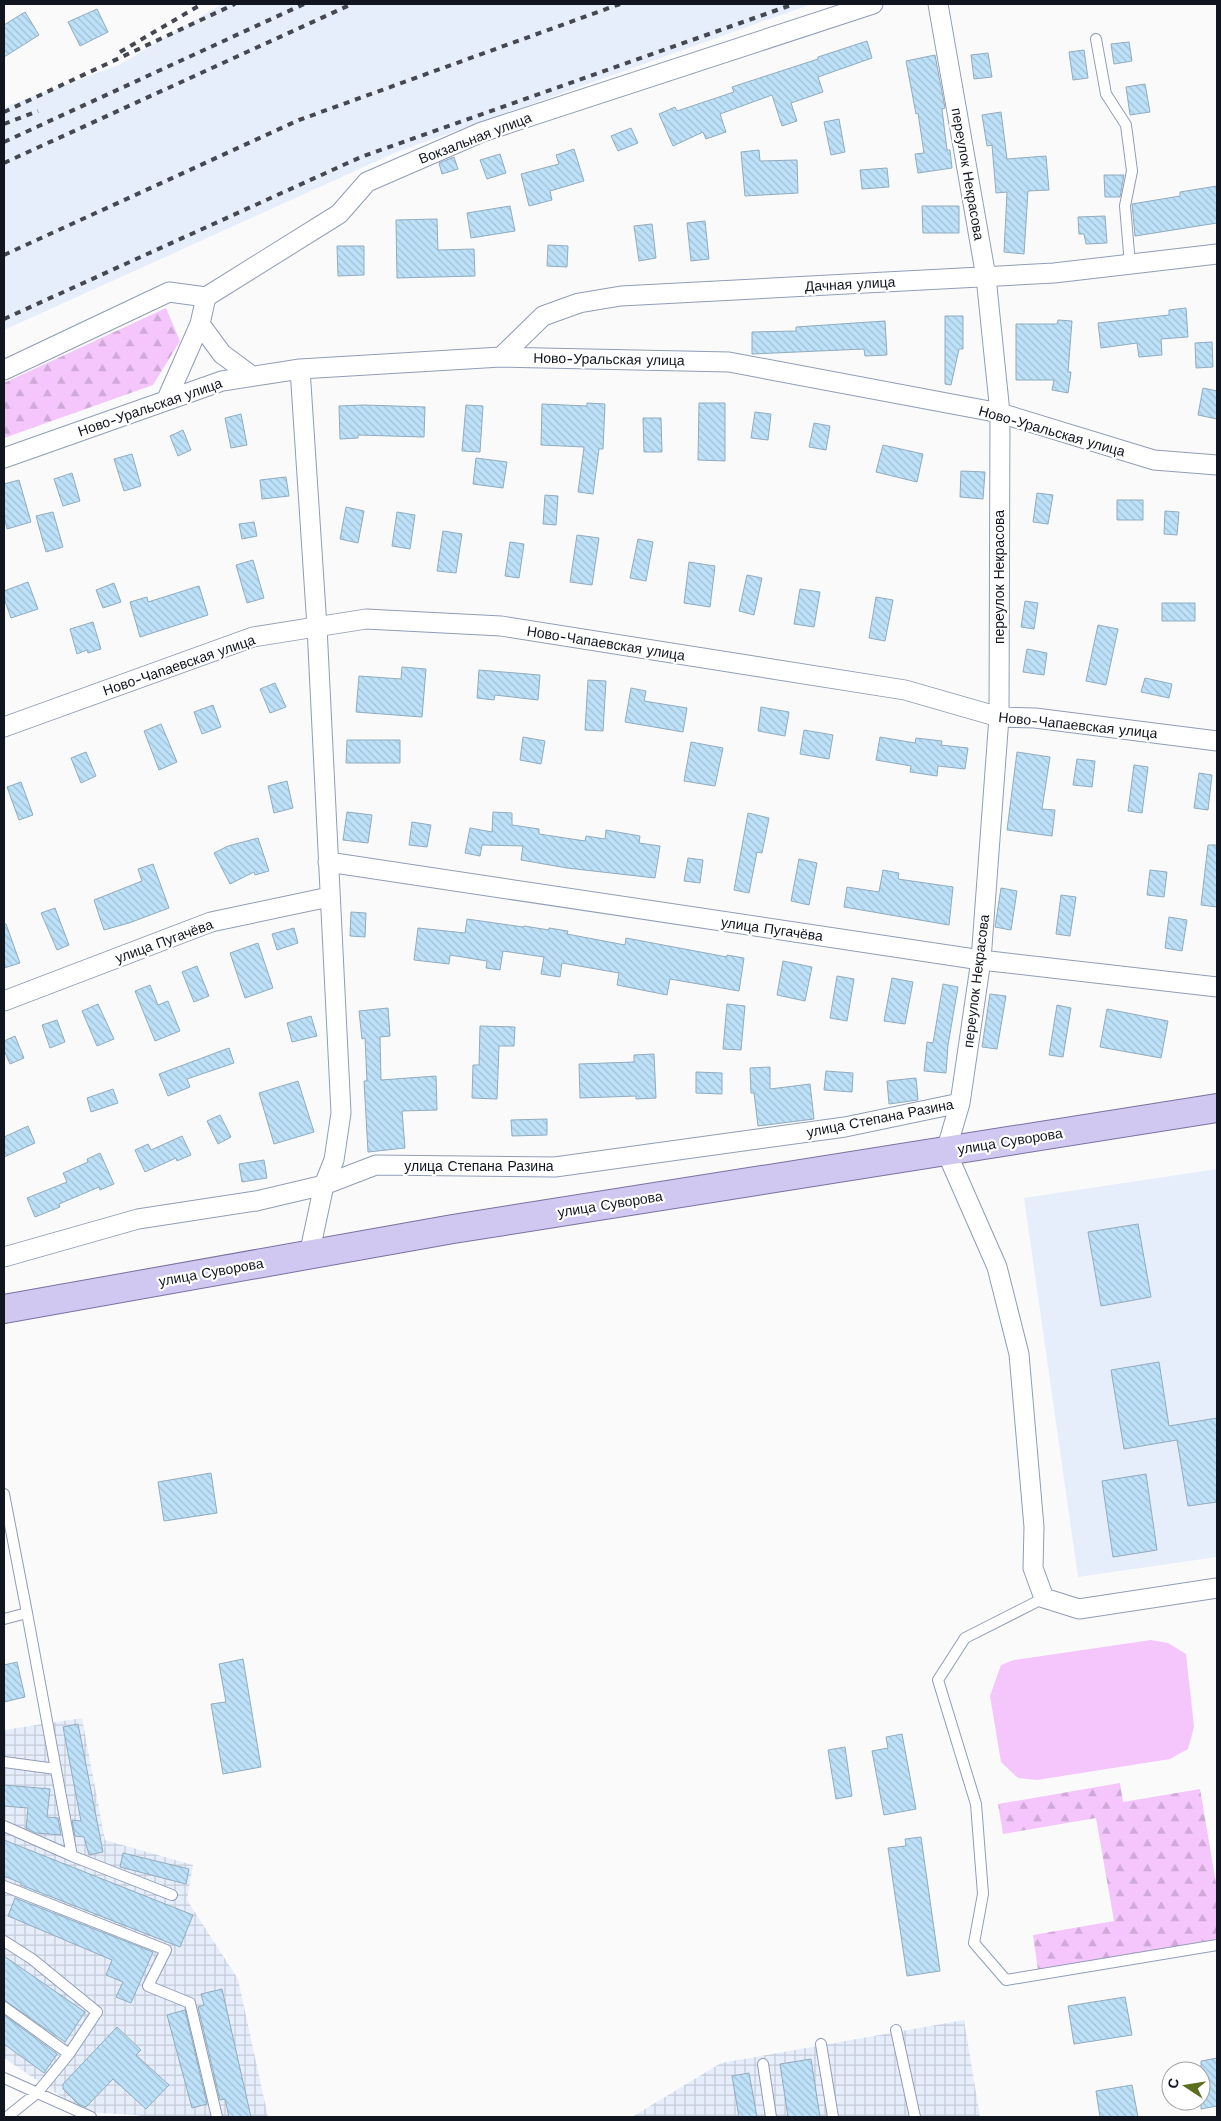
<svg xmlns="http://www.w3.org/2000/svg" width="1221" height="2121" viewBox="0 0 1221 2121" font-family="'Work Sans',sans-serif">
<defs>
<pattern id="industrial-grid" width="8" height="8" patternUnits="userSpaceOnUse" patternTransform="scale(1.25)"><rect width="8" height="8" fill="#e7eefb"/><path d="M0 4h8M4 0v8" fill="none" stroke="#c5cbd7"/></pattern>
<pattern id="forest-firs" width="22" height="20" patternUnits="userSpaceOnUse" patternTransform="scale(1.25)"><rect width="22" height="20" fill="#f4c6fc"/><path d="M5 1l3.5 6h-7zM16 11l3.5 6h-7z" fill="#d0a9d8"/></pattern>
<pattern id="building-back-hatch" width="6" height="6" patternUnits="userSpaceOnUse" patternTransform="scale(1.25)"><rect width="6" height="6" fill="#bde1f8"/><path d="M-1 5l2 2M0 0l6 6M5-1l2 2" fill="none" stroke="#a1c0d4"/></pattern>
</defs>
<rect width="100%" height="100%" fill="#fafafa"/>
<path fill="#e7eefb" d="M222 4H812L397 152 4 330V107L119 65Z
M1217 1169V1557L1078 1577 1024 1198Z"/>
<path fill="url(#industrial-grid)" d="M82 1718 105 1840 193 1865 187 1900 238 1979 268 2117H146L136 2115 84 2112 4 2058V1730Z
M964 2020 980 2117H632L721 2063Z"/>
<path fill="url(#forest-firs)" d="M166 308 180 341 153 385 4 438V383Z
M1120 1783 1123 1802 1200 1789 1217 1889V1939L1038 1970 1033 1935 1114 1921 1096 1818 1003 1834 998 1804Z"/>
<path fill="#f4c6fc" d="M1151 1640 1168 1643 1186 1654 1194 1727 1188 1749 1170 1759 1037 1780 1018 1778 1001 1762 990 1696 1001 1665 1014 1660Z"/>
<path fill="url(#building-back-hatch)" stroke="#91acbe" d="M97 9 108 32 80 46 68 22Z
M25 12 39 35 4 57V25Z
M867 41 872 58 818 77 823 92 791 103 797 121 782 126 772 95 720 114 726 132 706 139 703 132 673 146 659 114 675 107 677 111 734 92 732 87 818 59V57Z
M1129 42 1132 61 1114 64 1111 44Z
M1084 50 1088 78 1073 80 1069 52Z
M988 53 992 77 974 79 971 55Z
M935 55 945 108 942 109 947 150H950L952 168 918 173 915 154 924 153 918 113 916 114 906 61Z
M1145 84 1150 112 1130 115 1126 87Z
M1001 112 1007 159 1046 156 1049 190 1028 191 1024 254 1004 252 1007 192 996 193 992 145 987 146 982 115Z
M839 119 845 152 831 155 824 122Z
M631 128 638 143 618 151 611 136Z
M574 149 584 181 550 191 552 200 529 206 521 174 559 164 556 155Z
M759 150 760 161 797 160 798 193 745 196 741 152Z
M500 154 506 173 487 179 480 160Z
M454 157 458 169 442 174 439 163Z
M887 168 889 187 862 189 860 170Z
M1104 175H1124L1120 197H1105Z
M1217 186V223L1135 236 1132 204 1180 196V192Z
M510 206 515 231 471 238 467 213Z
M922 206H959V233H923Z
M1105 216 1107 243 1086 244 1084 234H1079L1078 217Z
M437 219 438 250 474 249 475 276 397 278 396 220Z
M705 221 709 259 691 261 687 223Z
M652 224 656 258 639 261 634 226Z
M548 245 568 246 567 267 547 266Z
M337 246H364V275L338 276Z
M1186 308 1188 337 1161 339 1162 355 1139 357 1137 343 1101 348 1098 323 1169 315V310Z
M945 316H963V349H959L951 385 945 384Z
M1058 320 1072 321 1068 372H1071L1068 393 1052 390 1054 380H1016V324H1057Z
M885 321 887 355 865 356 864 349 752 354V332L796 331V327Z
M1212 342 1213 367 1196 368 1195 343Z
M1203 388 1217 391V419L1198 415Z
M587 403 605 404 603 449H599L593 494 578 492 584 447 541 445 542 404 587 406Z
M699 403H725V461L698 460Z
M364 405 425 407 424 437 358 435V438L340 439 339 406Z
M466 405 483 406 480 452 462 451Z
M755 412 771 414 768 440 751 438Z
M241 414 247 445 231 448 225 418Z
M643 418H661L662 452H644Z
M814 423 830 426 826 450 809 447Z
M183 430 191 450 178 456 170 436Z
M883 445 923 454 917 482 876 472Z
M132 454 141 486 124 491 114 459Z
M476 458 507 462 503 488 473 484Z
M961 471 985 472 983 499 960 497Z
M72 473 80 501 63 506 54 479Z
M286 477 289 496 262 499 260 480Z
M19 480 31 522 7 529 4 516V484Z
M1037 493 1053 495 1048 524 1033 522Z
M545 495 558 496 556 525 543 524Z
M1117 500H1143V520H1117Z
M346 507 364 511 358 543 340 539Z
M1165 511 1179 512 1177 535 1164 534Z
M53 512 63 547 46 552 36 516Z
M397 512 415 515 410 549 392 546Z
M254 522 257 536 242 539 239 524Z
M443 531 462 534 456 573 437 571Z
M577 535 599 538 592 585 570 582Z
M638 539 653 542 646 581 630 578Z
M510 542 524 544 519 578 505 576Z
M253 560 264 598 247 603 236 565Z
M689 562 715 566 710 607 684 603Z
M747 575 762 578 754 615 739 611Z
M28 582 38 609 11 618 4 598V591Z
M114 583 121 602 103 608 96 590Z
M199 586 208 615 140 637 130 602 147 597 148 602Z
M800 589 820 592 814 627 794 624Z
M876 597 893 600 885 641 869 638Z
M1025 601 1038 603 1034 629 1021 627Z
M1162 603H1195V621H1162Z
M93 622 101 649 88 653 87 650 77 654 70 629Z
M1098 625 1118 629 1106 685 1086 681Z
M1027 649 1047 653 1044 675 1023 672Z
M402 667 426 669 422 717 356 712 359 676 401 679Z
M479 670 540 675 538 700 495 695 494 700 477 698Z
M1145 678 1172 684 1169 698 1141 692Z
M588 680 606 681 603 731 585 730Z
M275 683 286 707 270 713 260 689Z
M631 688 646 691 644 701 687 708 683 732 625 722Z
M213 705 221 727 202 734 194 712Z
M761 707 789 712 785 736 758 731Z
M161 724 177 762 159 770 144 731Z
M804 730 833 735 829 759 800 754Z
M523 737 545 741 541 764 520 760Z
M880 737 915 743 916 738 942 741 941 745 968 748 965 769 938 766 937 776 910 772 911 766 876 760Z
M347 740H400V763H346Z
M691 742 723 748 715 786 684 781Z
M86 752 96 776 81 783 71 758Z
M1017 752 1050 757 1042 809 1055 810 1052 836 1007 830Z
M1077 759 1095 761 1092 787 1073 785Z
M1134 765 1148 767 1142 813 1128 811Z
M1199 773 1212 775 1208 810 1194 808Z
M287 781 293 808 274 813 268 786Z
M21 782 33 815 19 820 7 787Z
M347 812 372 815 368 843 343 840Z
M493 812 512 813V825L539 829V834L585 841 586 836 605 839 606 830 640 836 639 843 660 846 655 878 567 868 521 860 523 846 482 845 480 856 465 853 470 828 492 832Z
M748 813 769 818 762 853 757 852 749 893 734 890Z
M412 822 431 825 427 847 409 845Z
M258 838 269 871 255 875 254 872 230 884 214 853 228 846Z
M1208 845H1217V907L1201 905Z
M688 858 703 860 700 883 684 881Z
M799 859 817 863 809 905 791 901Z
M153 864 169 908 129 923 104 930 94 900 142 881 138 869Z
M883 870 899 873 898 879 953 887 949 925 844 907 847 887 879 892Z
M1150 870 1167 872 1164 897 1147 895Z
M1001 888 1017 891 1011 930 995 927Z
M1061 895 1076 897 1070 936 1056 934Z
M55 908 69 945 57 950 41 913Z
M351 912 366 913 365 937 350 936Z
M1169 917 1187 920 1182 951 1165 948Z
M467 919 523 927 524 926 549 930V928L568 931 567 934 625 945 626 938 727 957V955L744 958 739 991 670 979 667 995 617 985 619 973 562 963 560 977 541 974 544 957 503 951 500 970 486 968 487 961 450 955 449 964 414 960 418 928 465 933Z
M4 924H6L20 963 4 968Z
M294 928 298 943 277 950 272 934Z
M258 943 273 988 245 998 230 953Z
M783 961 812 967 805 1001 777 995Z
M197 966 209 996 194 1002 182 972Z
M837 976 854 979 847 1021 830 1018Z
M892 978 913 982 905 1024 884 1021Z
M943 984 958 987 948 1045 946 1073 924 1071 927 1042 933 1043Z
M150 985 158 1005 168 1001 180 1031 155 1041 135 991Z
M990 994 1006 996 997 1049 982 1047Z
M98 1004 114 1039 97 1046 82 1011Z
M727 1004 745 1006 741 1050 723 1049Z
M1057 1005 1071 1008 1063 1057 1049 1055Z
M388 1008 390 1036 380 1037 381 1080 436 1076 437 1110 402 1111 405 1148 368 1152 364 1081H367L365 1038 362 1039 359 1011Z
M1107 1009 1168 1021 1161 1058 1100 1047Z
M311 1016 317 1036 292 1042 287 1023Z
M57 1020 65 1042 50 1048 42 1025Z
M480 1026 515 1027 514 1046H499L497 1099 472 1098 473 1065H479Z
M15 1036 24 1058 10 1064 4 1050V1041Z
M229 1048 234 1063 187 1079 190 1087 168 1096 159 1074Z
M654 1054 656 1098 636 1099V1096L580 1098 579 1064 634 1062V1055Z
M770 1067V1089L810 1084 814 1119 758 1126 754 1093H751L750 1068Z
M826 1071 853 1073 852 1092 824 1090Z
M696 1072 722 1073V1094L696 1093Z
M916 1078 918 1100 889 1104 887 1081Z
M298 1081 314 1132 274 1144 259 1093Z
M113 1089 118 1103 91 1112 87 1098Z
M220 1115 231 1137 218 1144 207 1121Z
M547 1119V1135L512 1136 511 1120Z
M28 1126 35 1143 4 1157V1137Z
M182 1136 191 1155 177 1161 176 1158 145 1172 135 1150 148 1144 151 1150Z
M100 1153 114 1184 100 1190 99 1187 59 1204 60 1207 35 1217 27 1198 67 1182 63 1173 88 1162 87 1159Z
M264 1160 267 1178 242 1182 239 1164Z
M1138 1224 1151 1297 1101 1306 1088 1232Z
M1159 1362 1169 1426 1217 1418V1502L1188 1506 1177 1440 1124 1449 1111 1370Z
M211 1473 217 1513 164 1521 158 1482Z
M1146 1474 1157 1550 1113 1557 1102 1481Z
M243 1659 261 1767 223 1774 211 1704 226 1702 219 1664Z
M17 1662 25 1697 4 1702V1665Z
M78 1724 103 1852 89 1855 84 1837 75 1836 72 1820 81 1821 63 1727Z
M902 1734 916 1809 884 1815 872 1751 888 1748 886 1737Z
M845 1747 852 1796 836 1799 828 1750Z
M4 1785 50 1789 47 1817 58 1818 61 1835 36 1833 26 1828 28 1808 4 1806Z
M921 1837 940 1971 907 1976 888 1848 906 1846 905 1839Z
M4 1840 193 1915 180 1947 21 1885V1883L4 1876Z
M123 1853 189 1869 186 1884 120 1867Z
M15 1898 153 1952 131 2003 116 1997 123 1982 106 1975 112 1960 8 1916Z
M4 1956 85 2012 65 2042 4 2000Z
M222 1989 251 2117H229L225 2099 220 2100 198 2007 204 2005 201 1994Z
M1125 1997 1132 2035 1074 2044 1068 2006Z
M185 2010 207 2104 192 2108 167 2015Z
M4 2015 57 2054 44 2073 4 2044Z
M117 2027 141 2050 136 2055 169 2085 146 2109 113 2079 86 2107 78 2104 63 2089V2084Z
M1217 2058V2106L1201 2109V2061Z
M811 2059 820 2117H788L780 2064Z
M749 2073 757 2117H739L732 2076Z
M1132 2085 1138 2117H1100L1096 2091Z"/>
<g fill="none" stroke-linecap="round" stroke-linejoin="round">
<defs>
<path id="lane" d="M1096 39 1106 94 1126 125 1132 171 1125 206 1130 264
M4 1494 27 1613
M1044 1598 965 1638 938 1680 976 1804 983 1894 974 1943 1006 1980 1217 1945
M4 1619 27 1613 72 1856
M4 1762 56 1769
M4 1826 72 1856 172 1895
M4 1886 166 1950 148 1986 190 2003 217 2117
M4 1941 32 1959 97 2012 69 2054 4 2007
M896 2030 915 2117
M821 2044 833 2117
M763 2064 771 2117
M4 2078 91 2117
M7 2117 37 2093 69 2054"/>
<path id="street" d="M938 4 986 277 1000 413 999 717 981 960 960 1103 946 1151 997 1267 1019 1354 1034 1527 1033 1568 1044 1598 1079 1609 1217 1588
M501 357 543 316 579 303 621 296 1054 273 1217 254
M300 369 317 627 341 1113 334 1160 324 1185 309 1255
M4 370 169 292 206 297
M252 376 222 354 200 324 206 297 339 214 367 182 482 132 873 4
M166 401 200 324
M4 458 222 381 300 369 501 357 729 362 1000 413 1154 460 1217 465
M4 727 253 637 366 619 501 626 905 690 999 717 1035 718 1217 741
M328 862 981 960 1217 987
M4 1001 211 922 329 897
M4 1257 138 1219 256 1201 324 1185 376 1165 555 1167 845 1127 960 1103"/>
<path id="primary" d="M4 1309 453 1229 1217 1108"/>
</defs>
<use href="#lane" stroke="#909db6" stroke-width="12"/>
<use href="#street" stroke="#909db6" stroke-width="21"/>
<use href="#primary" stroke="#7971a0" stroke-width="30"/>
<use href="#lane" stroke="#fff" stroke-width="10"/>
<use href="#street" stroke="#fff" stroke-width="19"/>
<use href="#primary" stroke="#d0c8f0" stroke-width="28"/>
<path stroke="#454850" stroke-width="4" stroke-dasharray="6 6" stroke-linecap="butt" d="M120 52 202 4
M4 112 235 4
M4 124 38 111
M4 142 304 4
M4 163 352 4
M4 255 299 120 620 4
M4 319 361 157 794 4"/>
</g>
<g text-anchor="middle" dominant-baseline="central" stroke-width="4.5" stroke-linejoin="round" paint-order="stroke">
<g font-size="14" fill="#11151f" stroke="#fff">
<text transform="translate(475 138) rotate(-21)">Вокзальная улица</text>
<text transform="translate(968 174) rotate(80)">переулок Некрасова</text>
<text transform="translate(850 284) rotate(-3)">Дачная улица</text>
<text transform="translate(609 359) rotate(1)">Ново-Уральская улица</text>
<text transform="translate(150 407) rotate(-19)">Ново-Уральская улица</text>
<text transform="translate(1052 431) rotate(16)">Ново-Уральская улица</text>
<text transform="translate(999 577) rotate(-90)">переулок Некрасова</text>
<text transform="translate(606 643) rotate(9)">Ново-Чапаевская улица</text>
<text transform="translate(179 665) rotate(-19)">Ново-Чапаевская улица</text>
<text transform="translate(1078 725) rotate(6)">Ново-Чапаевская улица</text>
<text transform="translate(772 929) rotate(8)">улица Пугачёва</text>
<text transform="translate(164 941) rotate(-20)">улица Пугачёва</text>
<text transform="translate(976 981) rotate(-83)">переулок Некрасова</text>
<text transform="translate(880 1118) rotate(-11)">улица Степана Разина</text>
<text transform="translate(1010 1141) rotate(-9)">улица Суворова</text>
<text x="479" y="1166">улица Степана Разина</text>
<text transform="translate(610 1204) rotate(-9)">улица Суворова</text>
<text transform="translate(211 1272) rotate(-10)">улица Суворова</text>
</g>
</g>
<rect width="1221" height="2121" fill="none" stroke="#11151f" stroke-width="10"/>
<g transform="translate(1186 2086) rotate(282)"><circle r="24" fill="#ffffff" stroke="#a0a1a5"/>
<path d="M0-4L9 19L0 12L-9 19Z" fill="#5a6e1d"/>
<text y="-8" font-size="14" font-weight="bold" text-anchor="middle" fill="#11151f">С</text>
</g>
</svg>
